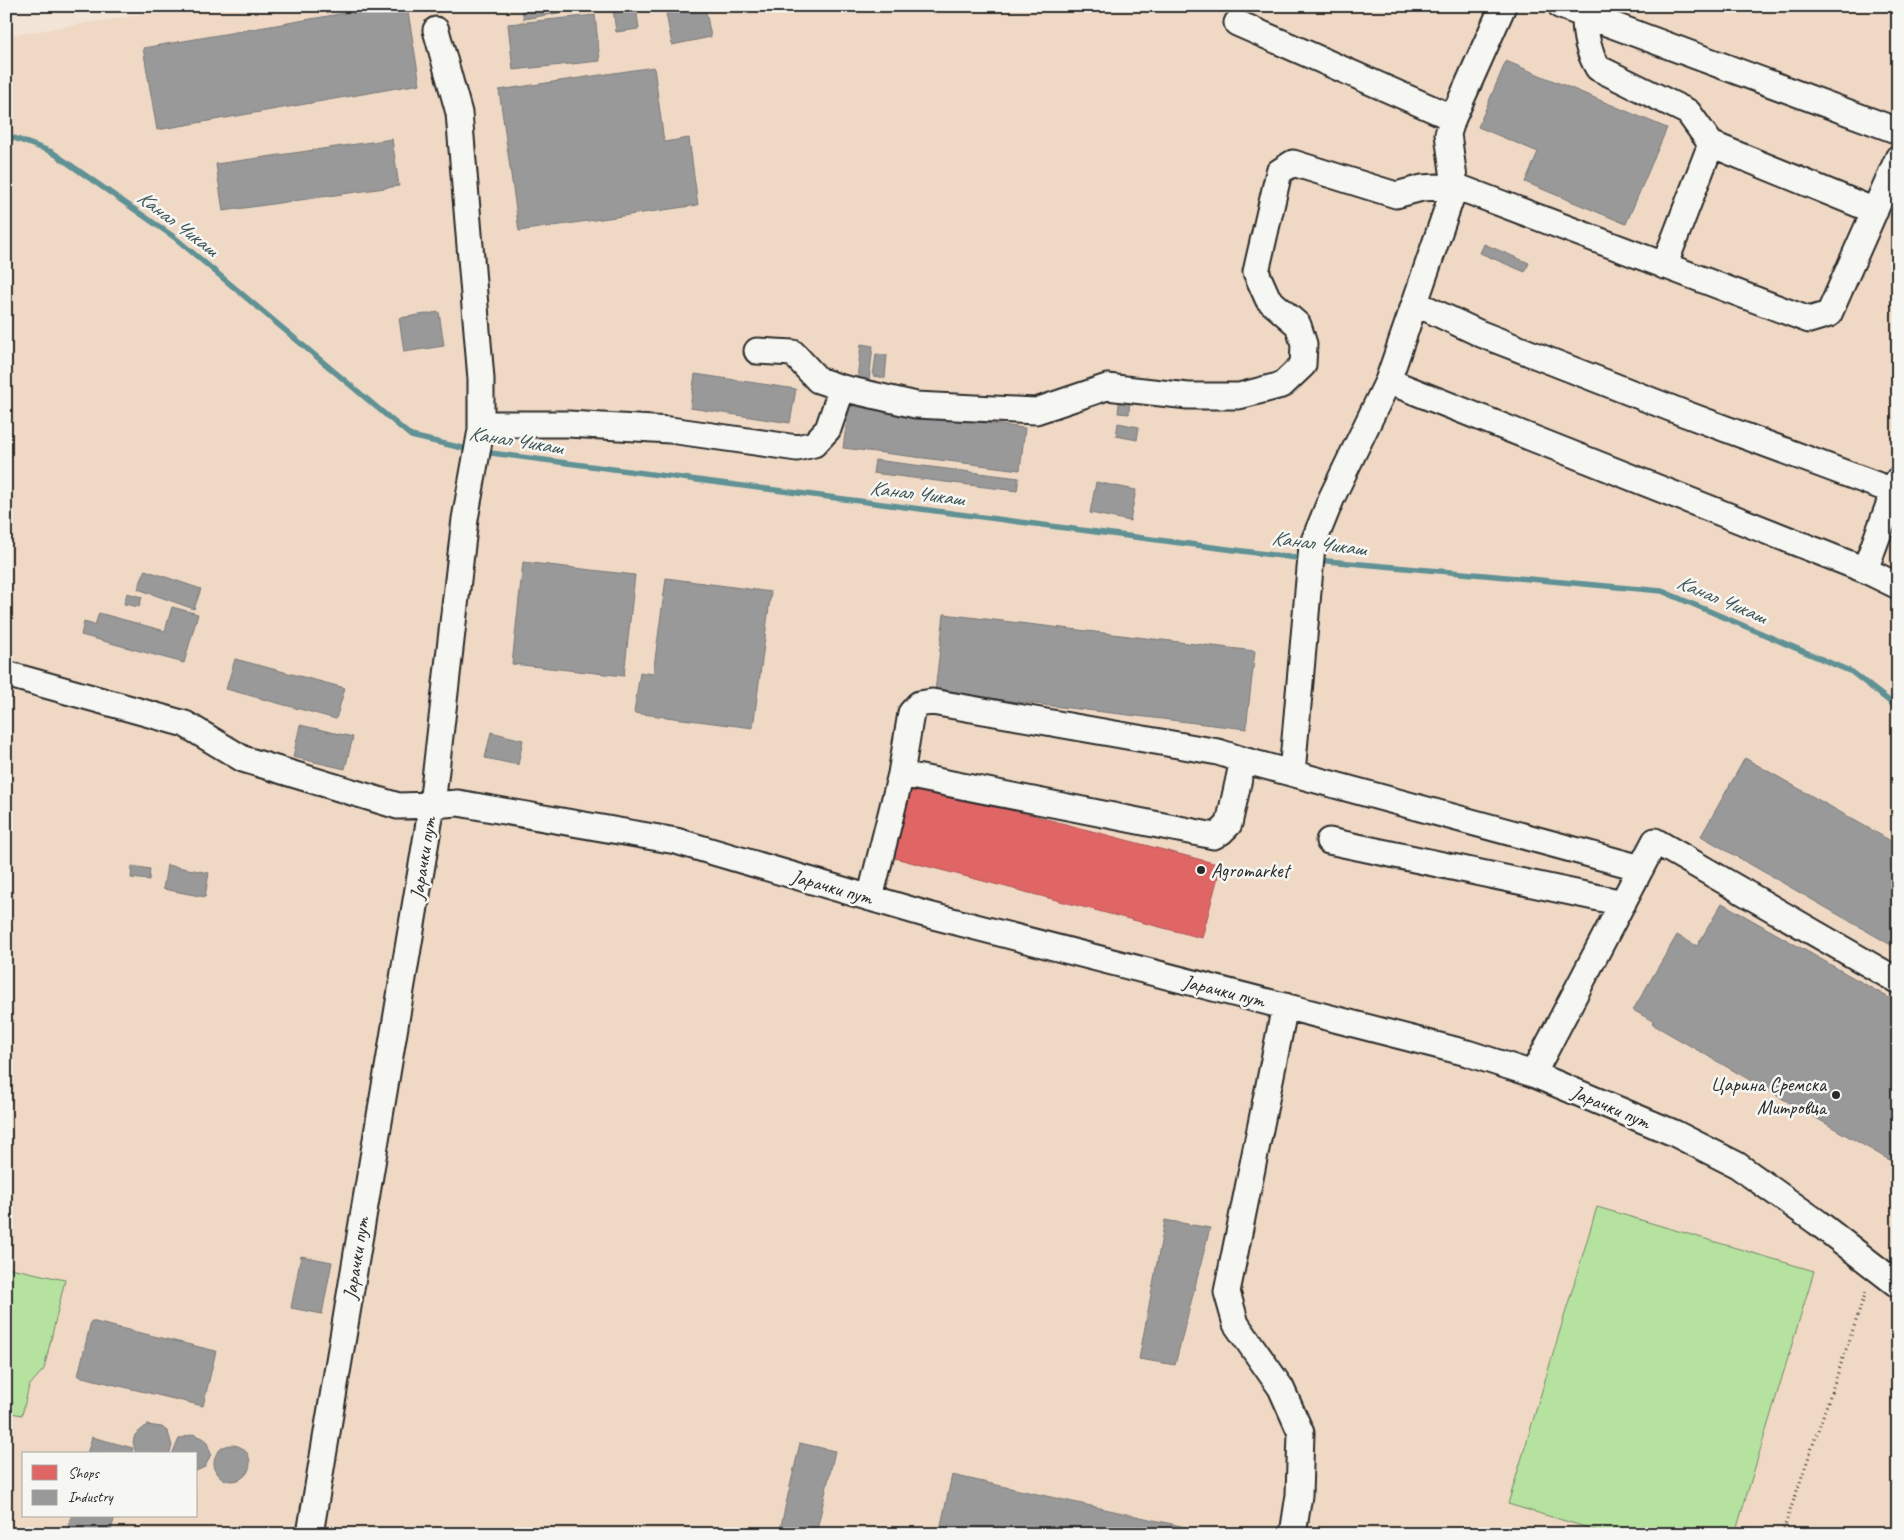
<svg xmlns="http://www.w3.org/2000/svg" width="1904" height="1540" viewBox="0 0 1904 1540" font-family="Caveat,sans-serif">
<rect width="100%" height="100%" fill="#f2e5d7"/>
<filter id="ink" filterUnits="userSpaceOnUse"><feTurbulence type="fractalNoise" baseFrequency=".02" numOctaves="2"/><feDisplacementMap in="SourceGraphic" scale="10" xChannelSelector="R" yChannelSelector="G"/><feConvolveMatrix kernelMatrix="1 2 1 2 8 2 1 2 1" color-interpolation-filters="sRGB"/></filter>
<g filter="url(#ink)">
<path fill="#efd9c4" fill-rule="evenodd" d="M193 6H1898V1534H6V36ZM24 1454H196V1516H24Z"/>
<path fill="#b6e29f" stroke="#708665" d="M1597 1207 1814 1271 1735 1534H1609L1508 1504Z
M6 1267 65 1280 44 1369 29 1386 22 1415 6 1412Z"/>
<path fill="#e06666" stroke="#aa5454" d="M906 782 1221 865 1202 938 887 856Z"/>
<path fill="#999" stroke="#787878" d="M386 6H407L420 84 157 130 143 48Z
M521 6H597L524 19Z
M636 6 639 29 616 32 613 9Z
M705 6 711 37 672 45 666 13Z
M595 15 600 61 513 70 508 24Z
M1506 61 1667 128 1626 224 1525 182 1538 152 1478 127Z
M654 67 664 142 689 138 698 205 519 231 499 90Z
M392 139 399 186 223 211 216 164Z
M1484 244 1529 263 1525 272 1480 253Z
M439 312 444 346 404 352 399 318Z
M861 344 873 346 869 381 857 379Z
M876 354 887 355 885 378 873 376Z
M695 374 796 389 790 423 690 408Z
M1120 395 1130 396 1129 414 1118 413Z
M849 406 1025 428 1020 470 843 448Z
M1118 423 1139 427 1137 440 1116 436Z
M875 460 1019 478 1017 491 873 473Z
M1096 482 1136 490 1130 521 1090 513Z
M523 562 635 575 624 676 512 664Z
M145 570 201 589 194 609 138 589Z
M666 578 771 592 753 728 634 713 640 672 653 674Z
M127 593 142 597 139 607 124 604Z
M172 607 198 614 184 663 81 635 84 622 95 625 99 613 165 631Z
M944 614 1255 651 1246 729 935 692Z
M235 659 345 688 336 719 226 689Z
M300 725 353 737 345 769 293 757Z
M491 732 523 740 518 765 485 758Z
M1745 758 1898 845V949L1701 836Z
M167 865 209 873 205 897 163 889Z
M132 866 150 869 149 880 131 878Z
M1722 903 1898 1003V1165L1652 1024 1654 1022 1633 1010 1677 935 1697 946Z
M1165 1220 1210 1228 1175 1365 1139 1359Z
M301 1256 332 1262 322 1314 291 1308Z
M91 1321 216 1351 203 1406 78 1376Z
M147 1425 162 1427 168 1432 172 1446 169 1454H136L133 1442 135 1435Z
M193 1434 206 1440 211 1454 205 1467 196 1471V1454H173V1452L179 1439Z
M92 1437 133 1448 131 1454H87Z
M800 1443 835 1451 816 1534H779Z
M214 1463a18 18 0 1 1 36 0a18 18 0 1 1-36 0Z
M952 1475 1217 1534H939Z
M71 1516H115L110 1534H94L68 1527Z"/>
<g fill="none" stroke-linecap="round" stroke-linejoin="round">
<path stroke="#609194" stroke-width="5.5" d="M6 135 52 152 174 237 411 436 471 450
M483 452 1304 559
M1316 560 1662 591 1852 672 1898 708"/>
<defs>
<path id="minor" d="M1561 6 1898 131
M1585 16C1585 36 1588 51 1598 68L1688 112 1711 144 1875 211
M1237 23 1453 118
M1664 266 1711 144
M1415 303 1481 334 1683 413 1893 491
M757 351 793 353 818 380 842 388 916 405 1036 411 1107 387 1188 396H1239L1282 385 1303 365 1304 344 1298 325 1268 299 1256 272 1279 172 1293 163 1396 195 1422 188 1455 186 1809 320 1829 314 1898 158
M1388 381 1865 570 1898 586
M481 424H568L670 430 797 448 814 444 828 429 842 388
M1865 570 1898 480
M6 674 185 724 243 759 398 806 432 805 465 519 481 430V379L459 113 436 30
M1292 773 1312 546 1332 497 1388 381 1455 186 1448 134 1453 118 1503 6
M901 774 911 713 919 704 932 702 1218 752 1243 760
M1329 841 1623 903
M870 898 901 774 1214 836 1221 832 1229 824 1243 760 1641 868
M1285 1006 1227 1292 1236 1324 1281 1388 1301 1433 1299 1495 1293 1534
M1533 1074 1655 841 1898 981
M310 1534 432 805 458 803 676 841 925 914 1467 1053 1533 1074 1674 1133 1737 1165 1817 1222 1898 1285"/>
</defs>
<use href="#minor" stroke="#2b2b2b" stroke-width="29"/>
<path stroke="#2b2b2b" stroke-width="3" stroke-dasharray="1 4" stroke-linecap="butt" d="M1782 1534 1867 1289"/>
<use href="#minor" stroke="#f6f6f2" stroke-width="25"/>
</g>
</g>
<g fill="#2b2b2b" stroke="#f6f6f2" stroke-width="2">
<circle cx="1201" cy="870" r="5"/>
<circle cx="1836" cy="1095" r="5"/>
</g>
<g text-anchor="middle" dominant-baseline="central" stroke-width="5" stroke-linejoin="round" paint-order="stroke">
<g font-size="20" fill="#2b2b2b" stroke="#f6f6f2">
<text transform="translate(423 858) rotate(-81)">Јарачки пут</text>
<text transform="translate(832 887) rotate(16)">Јарачки пут</text>
<text transform="translate(1224 991) rotate(14)">Јарачки пут</text>
<text transform="translate(1611 1107) rotate(23)">Јарачки пут</text>
<text transform="translate(356 1258) rotate(-81)">Јарачки пут</text>
</g>
<g font-size="20" fill="#2b2b2b" stroke="#f6f6f2" text-anchor="start">
<text x="1211" y="870">Agromarket</text>
<text x="1826" y="1084" text-anchor="end">Царина Сремска<tspan x="1826" dy="23">Митровца</tspan></text>
</g>
<g font-size="21" font-style="italic" fill="#415657" stroke="#f6f6f2">
<text transform="translate(178 223) rotate(37)">Канал Чикаш</text>
<text transform="translate(516 440) rotate(9)">Канал Чикаш</text>
<text transform="translate(917 493) rotate(7)">Канал Чикаш</text>
<text transform="translate(1319 543) rotate(7)">Канал Чикаш</text>
<text transform="translate(1722 599) rotate(23)">Канал Чикаш</text>
</g>
</g>
<rect width="1904" height="1540" fill="none" stroke="#f6f6f2" stroke-width="25"/>
<rect x="12" y="12" width="1879" height="1515" fill="none" stroke="#2b2b2b" stroke-width="2" filter="url(#ink)"/>
<rect x="22" y="1452" width="175" height="65" fill="#f6f6f2" stroke="#a5a5a2"/>
<rect x="32" y="1465" width="25" height="15" fill="#e06666" stroke="#a5a5a2"/>
<text x="68" y="1478" font-size="15" fill="#2b2b2b">Shops</text>
<rect x="32" y="1490" width="25" height="15" fill="#999999" stroke="#a5a5a2"/>
<text x="68" y="1502" font-size="15" fill="#2b2b2b">Industry</text>
</svg>
